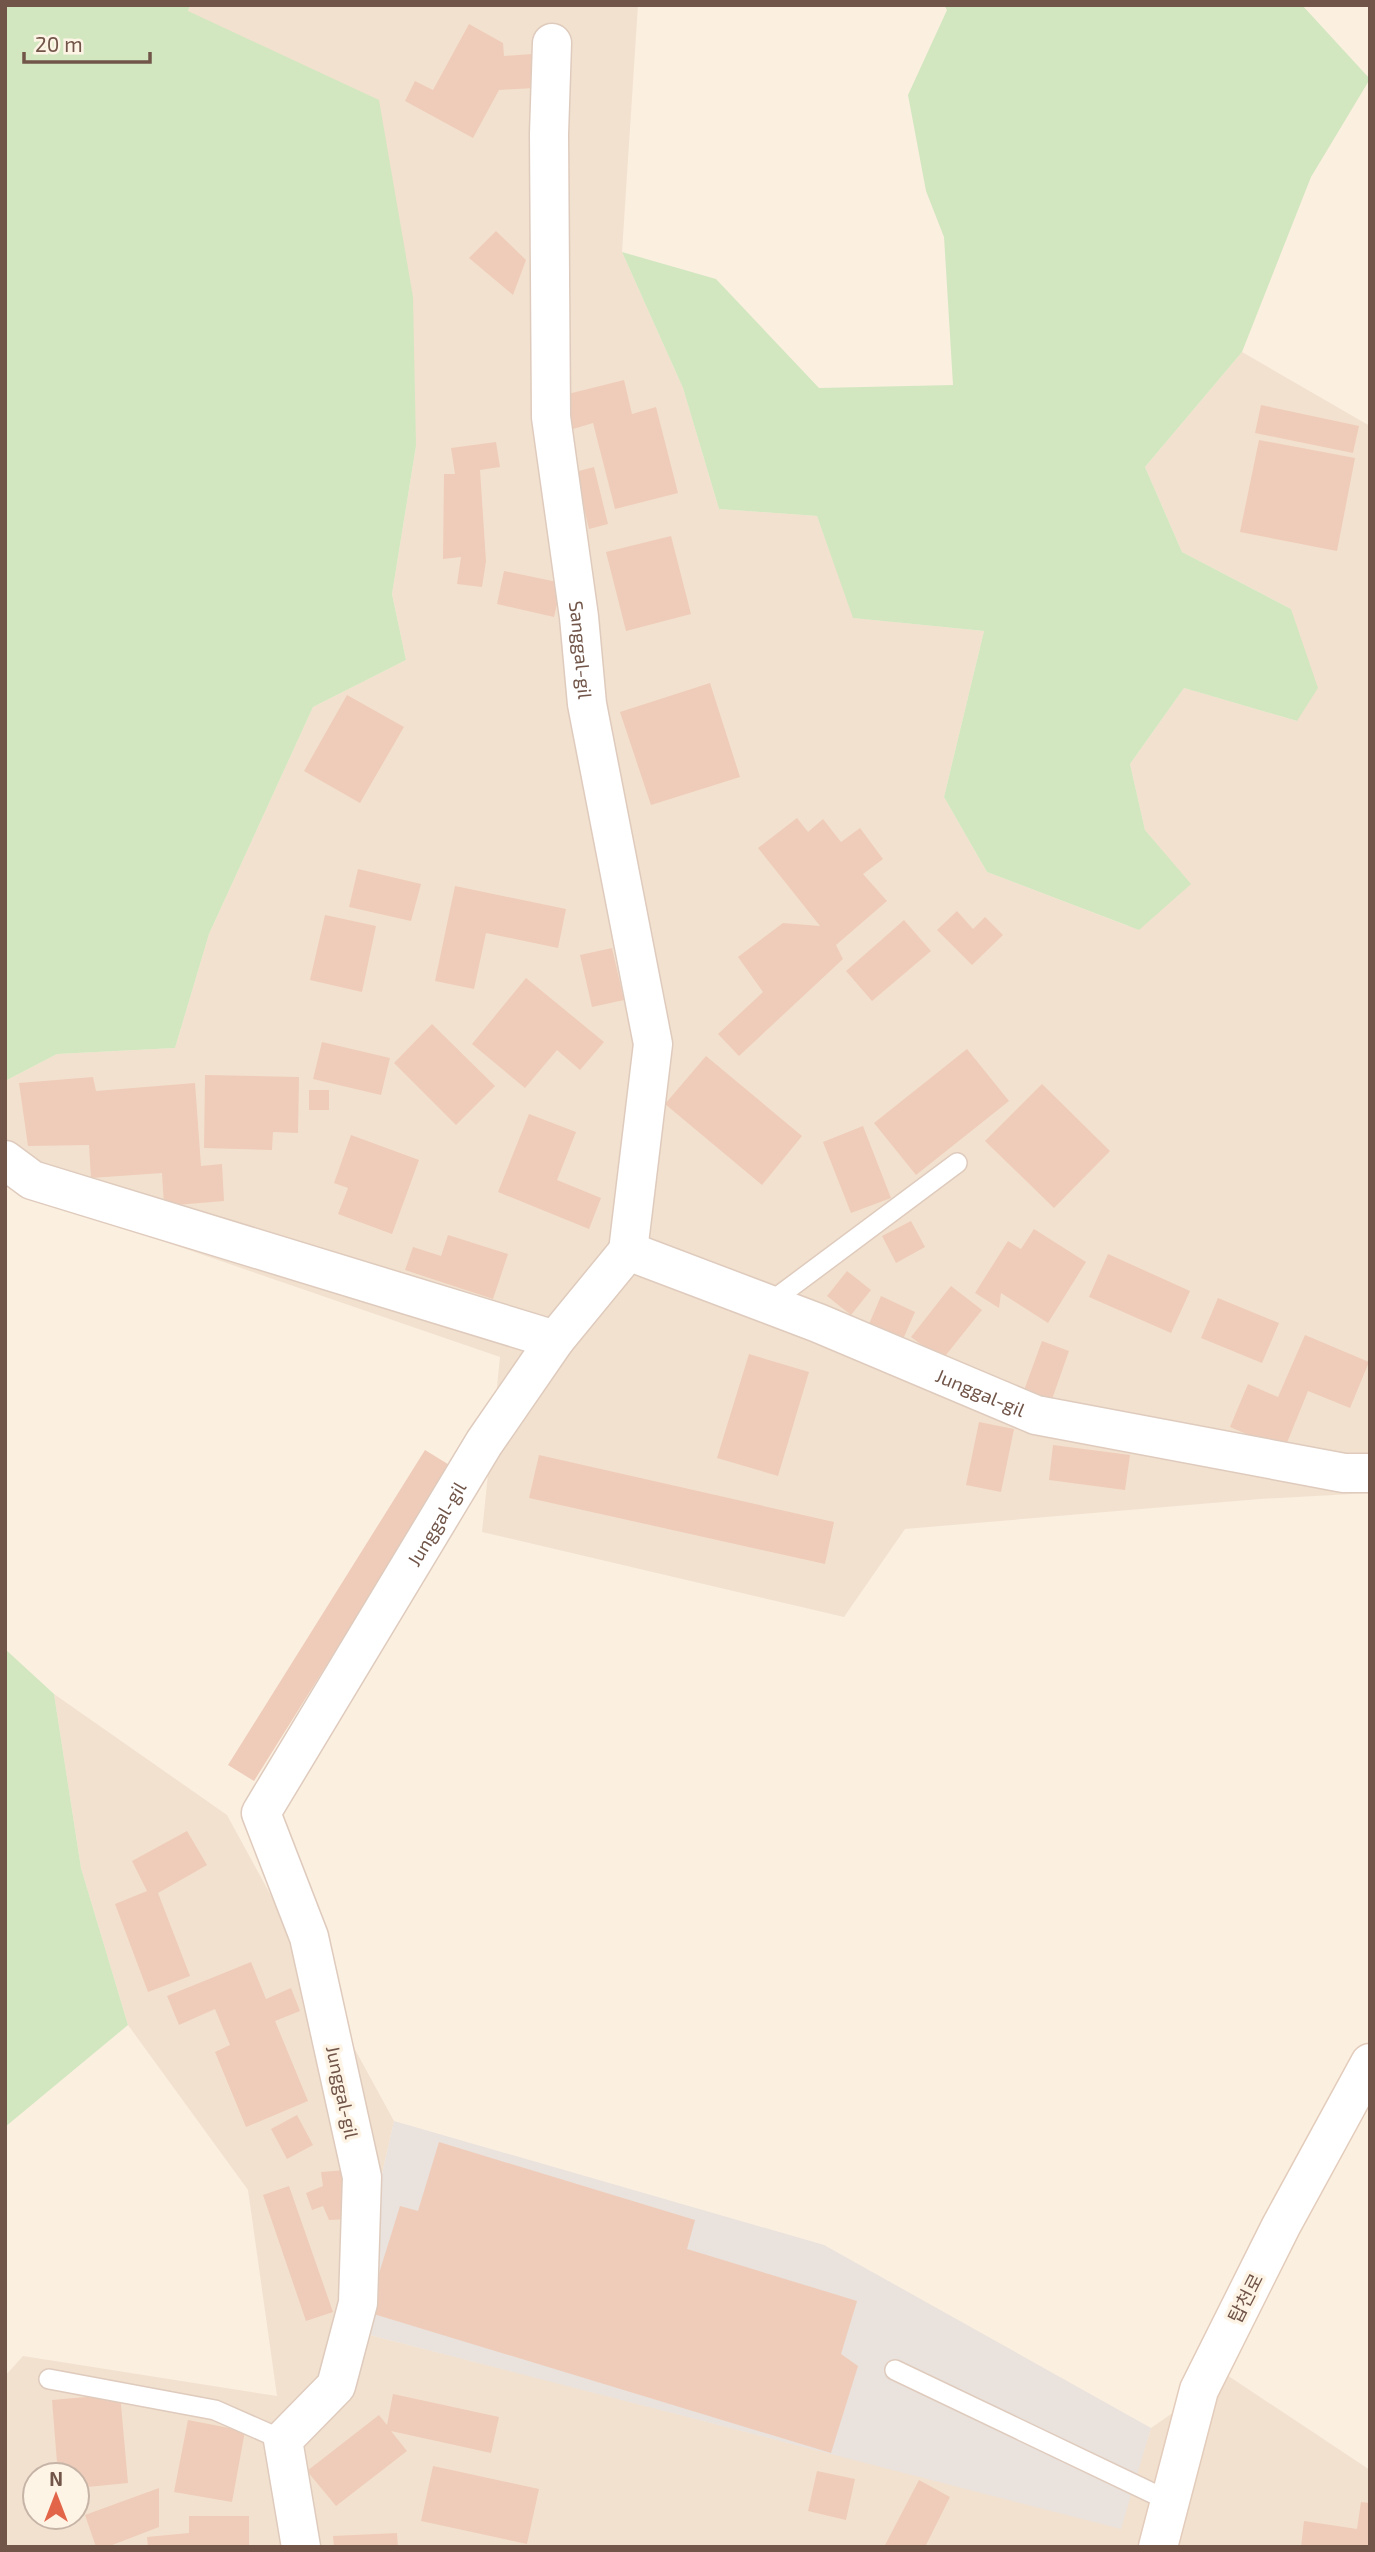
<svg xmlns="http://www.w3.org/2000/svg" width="1375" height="2552" viewBox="0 0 1375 2552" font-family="'Exo 2','Noto Sans KR',sans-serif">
<rect width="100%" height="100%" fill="#fbefe0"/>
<path fill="#f2e1cf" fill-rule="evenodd" d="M190 5H638L622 252 683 388 719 509 817 516 854 618 984 631 944 797 987 872 1128 926 1190 884 1145 830 1130 764 1184 688 1297 721 1291 609 1182 552 1145 467 1242 352 1370 426V1493L1260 1499 905 1529 844 1617 482 1532 500 1357 23 1193 5 1155V1081L57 1054 175 1048 209 934 313 707 406 660 392 594 416 446 188 11Z
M54 1694 227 1815 394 2121 374 2209 362 2333 1120 2528 1151 2428 1227 2375 1370 2470V2547H5V2376L23 2356 277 2396 248 2190 128 2025 81 1868ZM35 2475H77V2517H35Z"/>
<path fill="#eae2dc" d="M394 2121 824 2245 1151 2428 1121 2529 362 2333 374 2209Z"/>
<path fill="#d2e7c0" d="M5 5H190L188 11 379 100 413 297 416 446 392 594 406 660 313 707 209 934 175 1048 57 1054 5 1081Z
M944 5H1302L1370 79 1311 177 1242 352 1145 467 1182 552 1291 609 1318 688 1297 721 1184 688 1130 764 1145 830 1191 884 1139 930 987 872 944 797 984 631 853 618 817 516 719 509 683 388 622 252 716 279 819 388 953 385 944 237 926 191 908 95 947 10Z
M5 1649 54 1694 81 1868 128 2025 5 2127Z"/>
<path fill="#efccb9" d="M469 24 503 43 504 56 532 54 534 88 499 90 473 138 405 101 415 81 433 90Z
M496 231 526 260 513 295 469 258Z
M624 380 632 414 656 407 678 493 615 509 593 423 573 429 564 395Z
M1261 405 1359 426 1353 453 1255 433Z
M1259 440 1355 458 1337 551 1240 532Z
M496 442 500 467 480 470 486 561 482 587 457 584 461 557 443 559 444 474H455L451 448Z
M594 467 608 524 589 529 575 472Z
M671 536 691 614 626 631 606 552Z
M504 571 562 583 554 617 497 604Z
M710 683 740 777 651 805 620 712Z
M347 695 404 727 360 803 304 771Z
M797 818 808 832 823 819 841 842 860 828 883 859 863 874 887 901 836 945 843 959 739 1056 718 1034 763 992 738 957 783 923 820 926 758 848Z
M358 869 421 884 411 921 349 907Z
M455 886 566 909 558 948 486 933 474 989 435 981Z
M957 911 973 929 985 917 1003 935 972 965 937 930Z
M325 915 376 926 362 992 310 980Z
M904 920 931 951 872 1001 846 971Z
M612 948 624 1000 592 1007 580 955Z
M526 978 604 1042 580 1070 557 1050 525 1088 472 1044Z
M432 1024 495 1086 456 1125 394 1063Z
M322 1042 390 1058 381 1095 313 1079Z
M967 1049 1009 1101 916 1175 874 1123Z
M706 1056 802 1136 762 1185 665 1104Z
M205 1075 299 1077 298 1133 273 1132 272 1150 204 1148Z
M93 1077 96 1091 195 1083 201 1166 222 1164 224 1201 164 1206 162 1173 91 1178 89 1145 28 1146 19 1083Z
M1042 1084 1110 1151 1054 1208 985 1141Z
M309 1090H329V1110H309Z
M529 1114 576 1132 557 1180 601 1198 589 1229 498 1192Z
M863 1126 891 1198 851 1213 823 1142Z
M351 1135 419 1160 392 1234 338 1214 348 1188 334 1183Z
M911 1221 925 1247 896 1263 882 1236Z
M1034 1229 1086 1262 1048 1323 1001 1293 999 1308 975 1293 1008 1241 1021 1249Z
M448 1235 508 1254 493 1299 405 1270 413 1247 441 1256Z
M1108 1254 1190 1291 1171 1333 1089 1297Z
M847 1271 871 1290 851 1315 827 1296Z
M951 1286 982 1310 942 1360 911 1337Z
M881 1296 915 1312 900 1346 866 1331Z
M1218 1298 1279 1323 1262 1363 1201 1338Z
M1305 1335 1369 1362 1350 1408 1308 1391 1284 1450 1230 1427 1248 1384 1278 1397Z
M1042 1341 1069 1351 1051 1402 1023 1393Z
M749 1354 809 1372 778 1476 717 1458Z
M979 1422 1014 1429 1001 1492 966 1485Z
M1053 1445 1130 1455 1125 1490 1049 1480Z
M425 1450 451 1466 254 1781 228 1765Z
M539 1455 834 1522 825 1564 529 1498Z
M187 1831 207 1865 158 1893 190 1976 148 1992 115 1904 147 1891 132 1861Z
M251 1962 266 1999 291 1988 300 2011 275 2021 308 2101 246 2127 215 2052 230 2045 215 2009 179 2025 167 1996Z
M297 2115 313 2145 287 2159 271 2129Z
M439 2142 695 2220 687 2249 857 2301 841 2354 858 2366 831 2453 367 2312 400 2206 418 2211Z
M346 2170 350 2219 329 2220 323 2206 312 2210 306 2193 323 2186 321 2172Z
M289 2186 333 2312 306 2321 263 2195Z
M120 2394 128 2483 77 2488V2475H58L52 2400Z
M393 2394 499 2417 491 2453 391 2431 407 2451 336 2506 307 2471 379 2415 387 2425Z
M188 2420 245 2431 232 2502 174 2492Z
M433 2466 539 2489 527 2544 421 2521Z
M817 2471 855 2479 846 2520 808 2511Z
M919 2480 950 2497 925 2547H884Z
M159 2488V2527L107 2547H96L85 2515Z
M1361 2502 1370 2503V2547H1301L1304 2521 1357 2529Z
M189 2516H249V2547H148L147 2537 189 2533Z
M397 2533 398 2547H334L333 2536Z"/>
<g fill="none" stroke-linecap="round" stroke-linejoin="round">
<defs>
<path id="lane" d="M768 1304 957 1163
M895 2370 1169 2501
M49 2379 215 2410 283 2440"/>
<g id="street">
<path id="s1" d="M552 43 549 134 551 417 579 617 587 704 653 1044 628 1251"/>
<path d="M5 1160 32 1180 555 1340"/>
<path id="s2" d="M301 2547 283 2440 336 2386 358 2303 362 2177 309 1937 261 1813 484 1443 555 1340 628 1251 818 1323 1036 1415 1344 1473H1370"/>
</g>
<path id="secondary" d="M1158 2547 1199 2390 1281 2226 1370 2063"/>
</defs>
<use href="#lane" stroke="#dfcbbd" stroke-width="22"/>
<use href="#street" stroke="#dfcbbd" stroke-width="41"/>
<use href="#secondary" stroke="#e3ccbb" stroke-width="41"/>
<use href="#lane" stroke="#fff" stroke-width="19"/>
<use href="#street" stroke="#fff" stroke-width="38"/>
<use href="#secondary" stroke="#fff" stroke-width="38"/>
</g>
<g text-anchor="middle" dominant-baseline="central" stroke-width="7" stroke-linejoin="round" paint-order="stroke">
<g font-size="19" fill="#715549" stroke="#fef4e6">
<text stroke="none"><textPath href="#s1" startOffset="609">Sanggal-gil</textPath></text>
<text stroke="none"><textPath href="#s2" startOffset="1827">Junggal-gil</textPath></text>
<text stroke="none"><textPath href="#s2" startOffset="1113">Junggal-gil</textPath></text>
<text transform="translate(343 2092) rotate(78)">Junggal-gil</text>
<text transform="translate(1245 2298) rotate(-63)">탑천로</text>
</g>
</g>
<rect width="1375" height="2552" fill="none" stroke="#715549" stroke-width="14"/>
<g transform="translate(56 2496)"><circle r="33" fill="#fef4e6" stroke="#c6b4a7" stroke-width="2"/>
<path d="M0-5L12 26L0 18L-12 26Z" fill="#e26449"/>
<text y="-10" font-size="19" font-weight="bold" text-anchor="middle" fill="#715549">N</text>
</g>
<path d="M24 52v10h126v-10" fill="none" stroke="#715549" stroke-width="3.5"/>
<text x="35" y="52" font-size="21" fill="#715549" stroke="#fef4e6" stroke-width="5" paint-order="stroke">20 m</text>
</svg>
